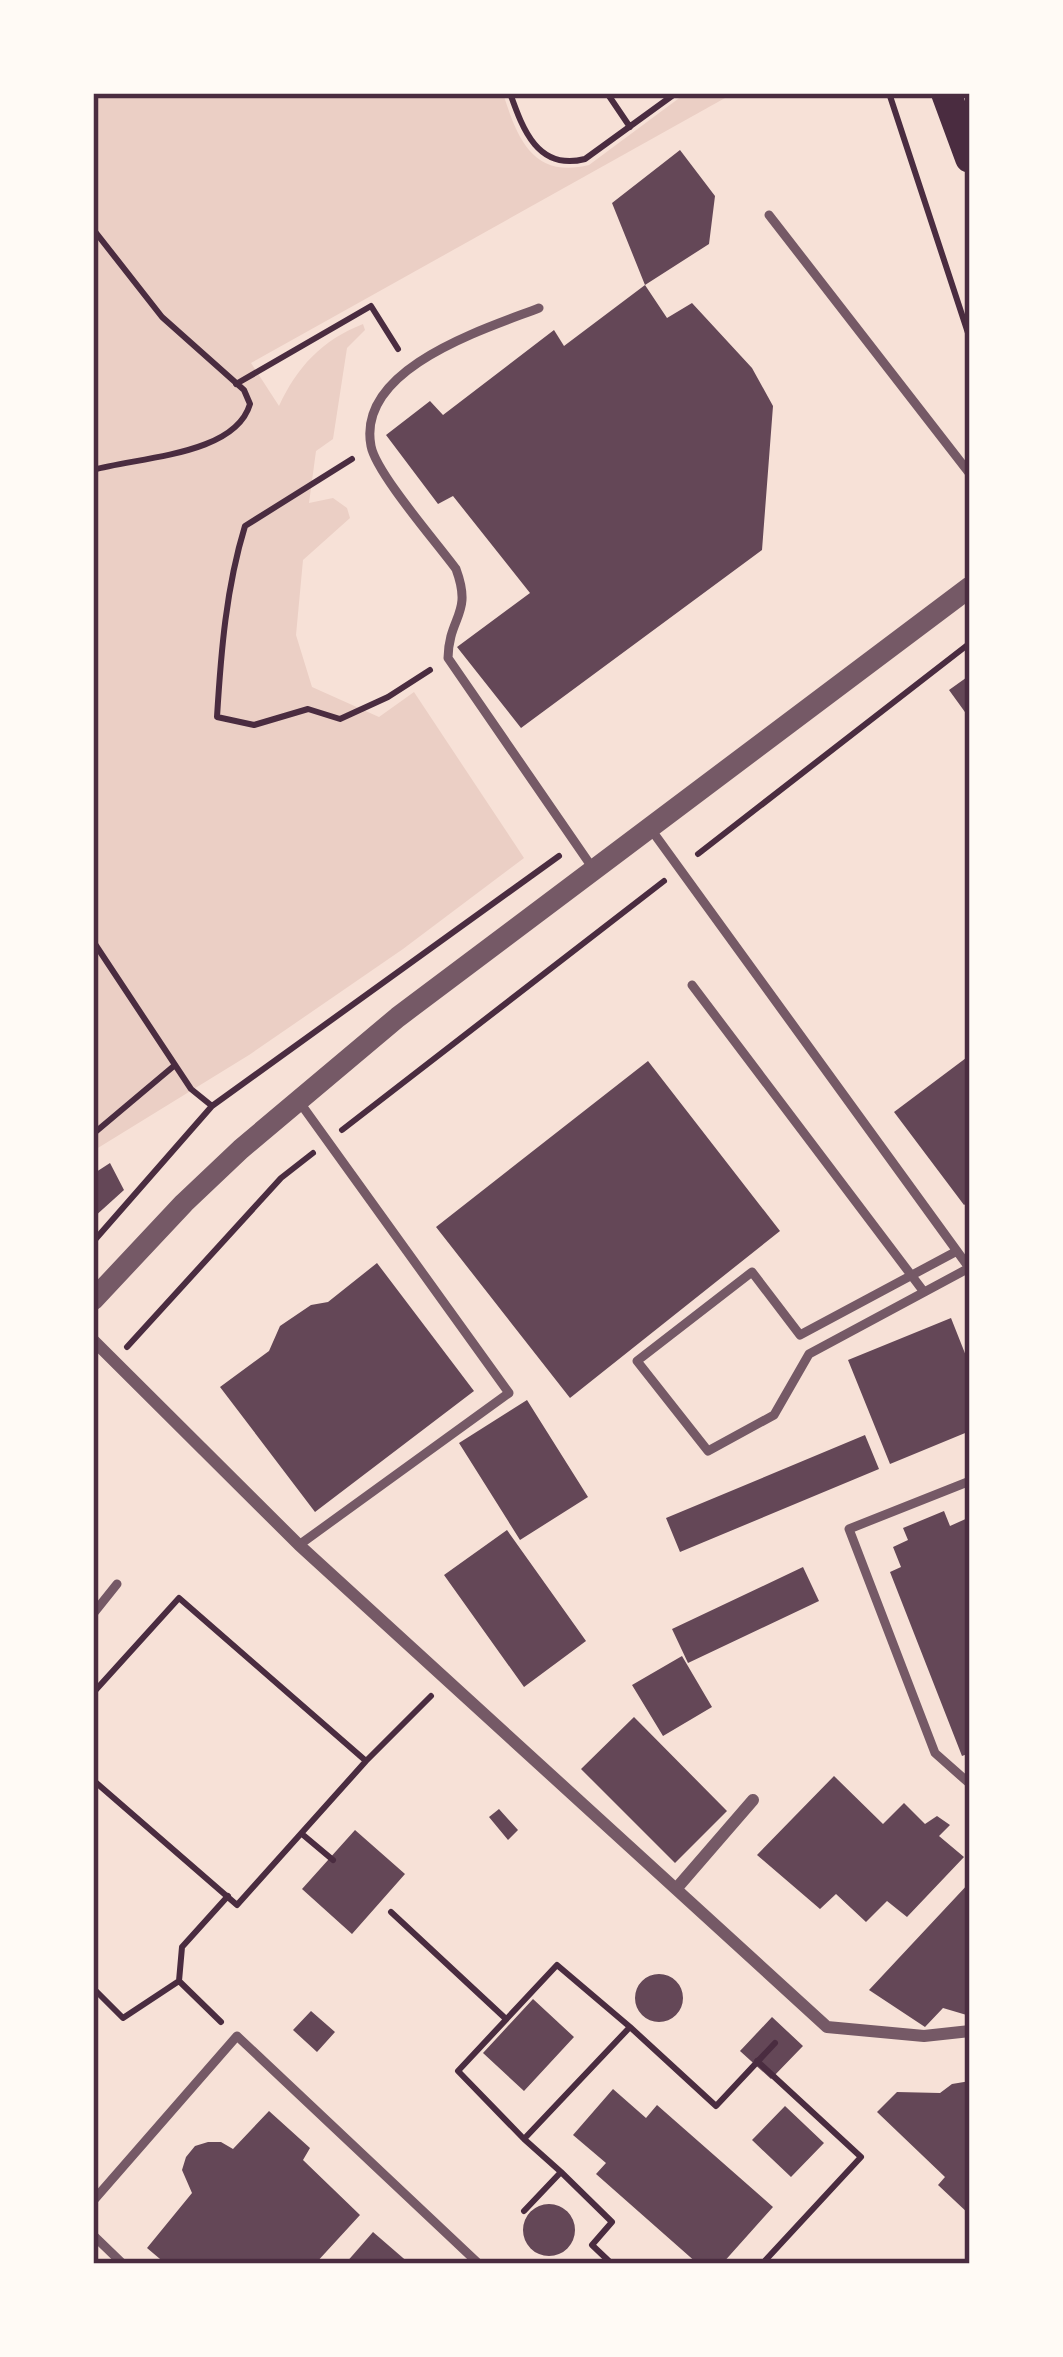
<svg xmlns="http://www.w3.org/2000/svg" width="1063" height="2357" viewBox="0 0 1063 2357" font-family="'IBM Plex Sans',sans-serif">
<rect width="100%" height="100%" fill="#f7e1d7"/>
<path fill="#ebcfc5" d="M93 93H503C517 138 533 179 589 165L686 93H734L251 363 279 406C297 367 322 340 363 324L365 330 347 348 333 439 316 451 309 503 333 498 347 508 350 518 303 560 296 635 312 687 379 717 414 692 524 858 403 949 249 1055 93 1151Z"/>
<path fill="#644757" d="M680 150 715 196 709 244 645 285 612 203Z
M645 285 667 318 692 303 752 368 773 406 762 550 521 728 457 647 530 593 453 496 438 504 386 435 430 401 443 415 554 330 564 346Z
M970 675V719L949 690Z
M970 1055V1201L964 1205 894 1112Z
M648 1061 780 1231 570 1398 436 1227Z
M110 1163 124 1190 93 1218V1174Z
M377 1263 474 1391 315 1512 220 1387 269 1351 280 1326 311 1305 328 1302Z
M951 1318 970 1366V1431L890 1464 848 1360Z
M527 1400 588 1497 520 1540 459 1443Z
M865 1435 879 1469 680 1552 666 1518Z
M944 1511 950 1526 970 1517V1753L962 1756 890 1572 901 1567 893 1547 908 1540 903 1528Z
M507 1530 586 1641 524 1687 444 1575Z
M803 1567 819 1601 688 1663 672 1629Z
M682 1656 712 1707 663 1736 632 1685Z
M634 1717 727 1811 675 1863 581 1769Z
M834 1776 883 1824 904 1803 925 1824 937 1816 950 1825 939 1836 964 1857 907 1917 887 1901 866 1922 836 1894 820 1909 757 1855Z
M499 1809 518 1830 508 1840 489 1817Z
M355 1830 405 1874 352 1934 302 1889Z
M970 1882V2016L943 2008 925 2027 869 1990Z
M635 1998a24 24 0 1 1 48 0a24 24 0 1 1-48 0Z
M533 1999 574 2037 524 2091 483 2053Z
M311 2011 335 2032 317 2052 293 2030Z
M772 2017 803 2046 771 2079 740 2051Z
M970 2081V2215L938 2185 945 2177 877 2112 897 2092 940 2093 952 2084Z
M613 2089 646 2118 657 2105 773 2207 722 2264H698L596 2174 606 2163 573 2135Z
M785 2106 824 2143 791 2177 752 2140Z
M269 2111 310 2148 303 2160 360 2215 315 2264H166L147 2248 192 2193 182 2170 186 2157 195 2146 208 2142H221L233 2149Z
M523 2230a26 26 0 1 1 52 0a26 26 0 1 1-52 0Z
M373 2232 410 2264H345Z"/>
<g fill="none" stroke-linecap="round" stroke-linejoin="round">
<path stroke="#4a2c40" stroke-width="6" d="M510 93C523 130 538 171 585 159L676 93
M607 93 630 127
M889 93 970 339
M93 229 162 317 244 390 250 404C235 456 137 457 93 470
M236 384 371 306 398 349
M352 459 245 526C226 588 221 652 217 717L254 725 308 709 340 719 388 697 430 670
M698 854 970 643
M93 941 191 1089 212 1106
M342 1130 664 881
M93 1134 175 1065
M93 1242 212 1106 559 856
M127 1347 281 1178 313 1153
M93 1693 179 1598 366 1761
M93 1780 237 1905 366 1761 431 1696
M302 1834 333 1860
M391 1912 506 2019
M179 1981 221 2022
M93 1988 123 2018 179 1981 182 1947 228 1896
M630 2027 716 2106 775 2043
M757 2061 861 2157 762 2264
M561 2172 612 2222 592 2245 612 2264
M524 2211 561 2172 524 2139 630 2027 557 1965 458 2071 524 2139"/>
<path stroke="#755966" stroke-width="9" d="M769 215 970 474
M539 308C485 329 356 368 371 446 376 473 437 543 456 569 473 615 449 615 448 658L594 870
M650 828 970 1269
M692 985 924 1292
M298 1100 509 1393 299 1545
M957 1251 800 1335 752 1272 637 1361 708 1451 774 1415 809 1354 969 1268
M970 1481 849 1529 935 1753 970 1784
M93 1614 117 1584
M93 2201 237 2036 479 2264
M93 2235 123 2264"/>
<path stroke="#755966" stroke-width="12" d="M93 1340 299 1545 827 2027 924 2036 970 2031
M676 1889 753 1800"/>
<path stroke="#755966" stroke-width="21" d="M93 1300 184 1203 241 1149 398 1017 970 587"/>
<path stroke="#4a2c40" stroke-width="30" d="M946 93 970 158"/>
</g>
<rect width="1063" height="2357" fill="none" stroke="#fffaf5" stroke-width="192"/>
<rect x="96" y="96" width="871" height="2165" fill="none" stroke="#4a2c40" stroke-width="4.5"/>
</svg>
